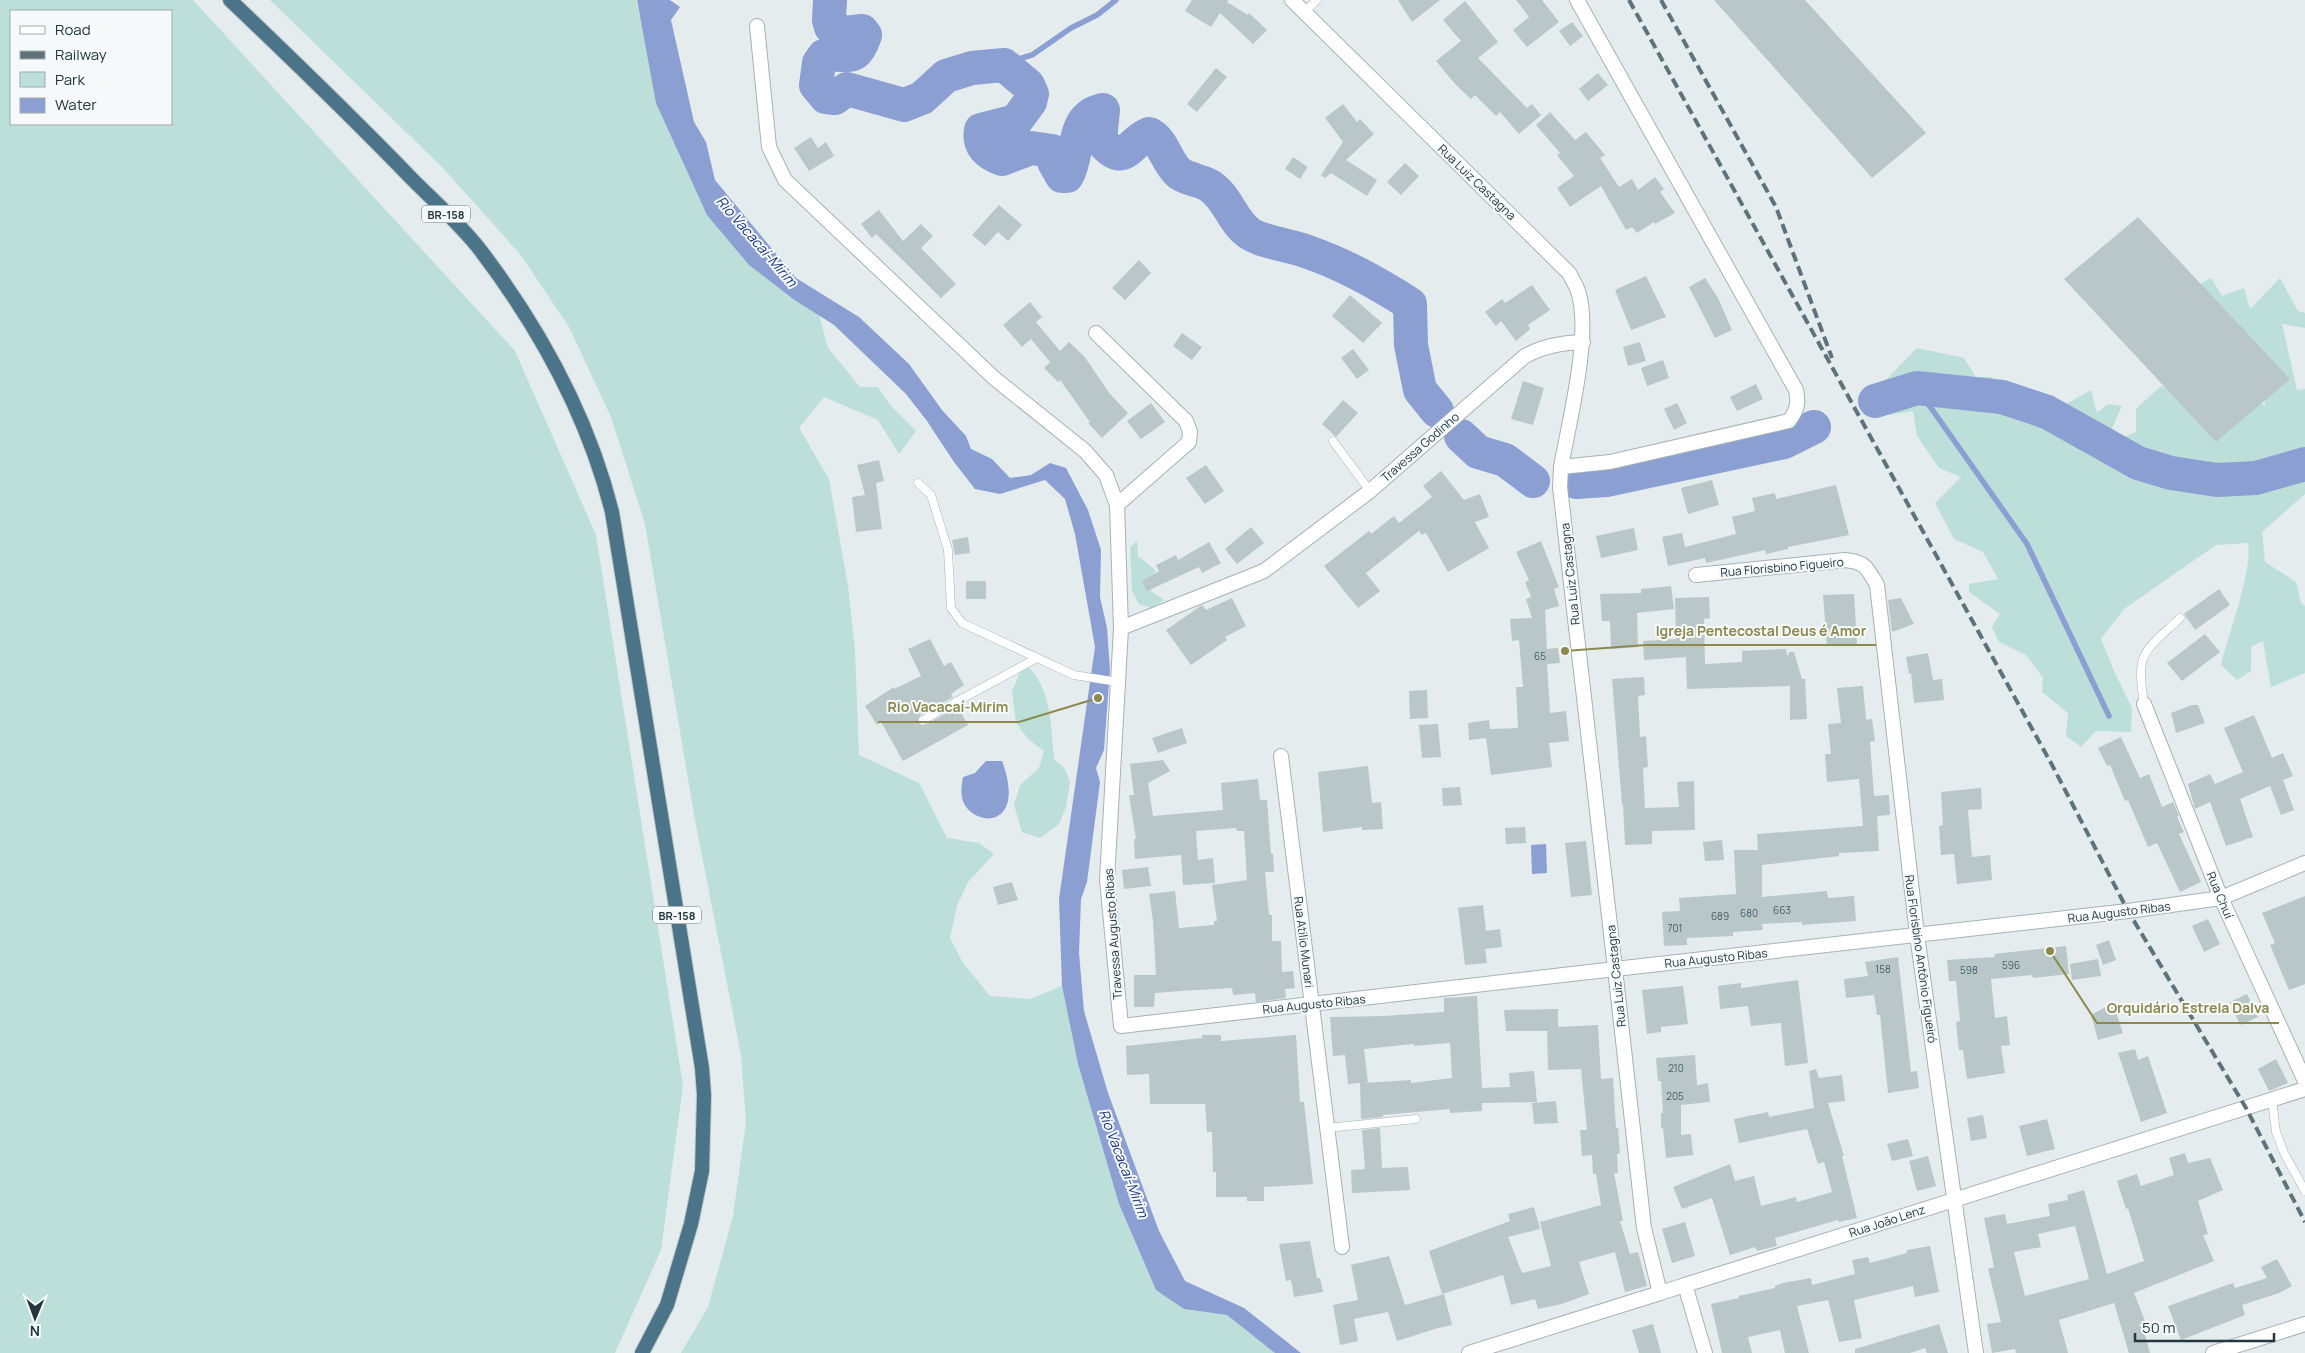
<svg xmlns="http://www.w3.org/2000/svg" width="2305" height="1353" viewBox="0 0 2305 1353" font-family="Manrope,sans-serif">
<rect width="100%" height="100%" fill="#e4ecee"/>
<path fill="#bcdfd9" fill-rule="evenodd" d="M0 0H193L515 351 596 535 683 1086 661 1250 615 1353H0ZM11 11H171V124H11Z
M270 0H636L643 30 749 265 793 299 819 315 828 348 860 387H878L890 405 916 431 899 454 878 420 824 397 799 428 829 479 848 586 855 651 859 755 919 783 947 838 979 843 994 854 968 882 957 906 950 938 963 963 990 996 1030 999 1062 986 1078 1064 1119 1204 1156 1290 1184 1309 1227 1315 1275 1353H681L708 1307 733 1216 746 1122 741 1055 695 820 645 524 611 417 569 327 520 254 441 166Z
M2211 278 2222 296 2244 288 2250 309 2280 278 2298 311 2305 313V328L2282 324 2297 390 2305 389V494L2262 532 2265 562 2296 582 2301 603 2305 606V673L2271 687 2263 641 2251 647V671L2237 680 2221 665C2228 635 2253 571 2248 543L2216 545 2124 609 2101 639 2114 671 2132 708 2131 732 2096 731 2081 747 2066 736 2068 713 2042 692 2043 678 2026 655 1999 642 1992 627 2000 614 1969 592V584L1998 579 1983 552 1954 539 1935 503 1961 477 1939 468 1917 436 1913 411 1889 415 1878 405 1877 389 1917 348 1964 358 1976 377H1992L2009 399 2020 392 2066 404 2091 390 2097 413 2108 404 2122 406 2112 428 2124 437 2136 432V409L2161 386 2193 402 2209 384 2265 405 2266 379 2198 306 2202 283Z
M1137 541 1138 556 1155 570 1151 591 1164 600 1152 608 1139 604 1132 591 1130 547Z
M1029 667C1052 693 1051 726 1054 759L1065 769 1070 782 1066 807 1059 824 1040 838 1022 832 1014 805 1020 785 1039 768 1044 751 1028 739 1016 723 1012 691 1022 668Z"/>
<path fill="#8b9fd3" d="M637 0H670L680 7 671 20 694 122 706 142 715 180 796 278 859 317 909 364 942 410 966 436 971 449 992 459 1010 478 1031 475 1050 463 1066 468 1088 510 1101 550 1100 597 1107 628 1110 670 1104 750 1096 768 1100 782 1087 882 1081 899 1079 953 1084 1011 1108 1093 1159 1231 1185 1281 1244 1308 1301 1353H1275L1227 1315 1184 1309 1156 1290 1119 1204 1078 1064 1062 986 1059 899 1095 647 1075 534 1065 499 1045 480 1000 494 975 489 954 462 927 421 906 394 834 325 793 299 749 265 707 215 656 103Z
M986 761H1002C1007 774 1012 794 1006 807 996 827 969 818 963 801 960 794 962 784 963 777L975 773Z
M1546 844 1547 873 1532 874 1531 845Z"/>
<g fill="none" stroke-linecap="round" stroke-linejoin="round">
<path stroke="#8b9fd3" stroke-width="5.5" d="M994 66 1032 55 1071 28 1097 15 1116 0
M1917 388 2027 544 2109 716"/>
<path stroke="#8b9fd3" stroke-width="34" d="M830 0 829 20 831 27 845 33 862 31 865 35C855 65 848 51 824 56L819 63 816 85 826 97 835 98 847 89 904 105 922 98 946 76 972 68 1004 65 1028 85 1032 94 1030 102 1016 121 981 130C978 146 988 154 1002 159L1031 148 1052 151 1054 162 1062 176H1067C1080 153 1070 117 1103 110L1100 139C1125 171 1129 141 1149 134 1164 141 1166 162 1179 173 1188 180 1201 180 1210 186 1228 198 1232 221 1249 233 1261 242 1293 246 1308 252 1343 264 1379 284 1410 304L1411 345 1420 390 1437 411
M1875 401 1917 388 2002 397 2047 412 2138 463 2171 473 2217 480 2256 478 2305 464
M1461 436 1478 452 1505 460 1533 481
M1576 482 1606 480 1784 442 1814 427"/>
</g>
<path fill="#b9c7c9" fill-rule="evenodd" d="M1192 0H1228L1227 2 1248 15 1249 13 1267 30 1253 44 1220 13 1211 27 1185 11Z
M1398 0H1440L1412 22Z
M1516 0H1542L1559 22 1527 47 1513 30 1529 17Z
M1714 0H1805L1926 133 1872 178Z
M1465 1 1498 42 1478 58 1527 108 1532 104 1541 115 1519 134 1500 112 1496 116 1475 95 1471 99 1456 85 1436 61 1461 41 1443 20Z
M1572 22 1583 36 1570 46 1559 31Z
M1216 68 1227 77 1197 112 1187 104Z
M1598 73 1608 85 1588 101 1579 89Z
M1343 104 1357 122 1360 119 1374 134 1346 160 1377 180 1367 196 1331 173 1325 178 1321 175 1343 142 1325 118Z
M1550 112 1575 140 1586 132 1605 155 1600 158 1619 187 1632 179 1638 190 1655 177 1664 189 1660 192 1675 213 1655 224 1654 222 1637 233 1632 227 1626 230 1601 186 1570 207 1557 188 1574 176 1557 155 1560 153 1536 125Z
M811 137 818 148 826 142 834 156 809 171 794 148Z
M1293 157 1308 167 1300 179 1285 169Z
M1405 163 1419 176 1401 195 1387 182Z
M999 205 1022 225 1008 241 998 232 985 246 972 235Z
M879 210 903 241 921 224 933 236 921 248 956 284 941 298 876 234 872 238 861 224Z
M2138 217 2290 379 2216 442 2064 279Z
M1139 260 1151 273 1125 300 1112 288Z
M1646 276 1666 317 1631 330 1615 290Z
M1705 278 1718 298 1732 330 1715 338 1689 287Z
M1532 285 1550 310 1528 325 1530 329 1516 341 1501 321 1496 326 1485 312 1502 299 1505 303Z
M1350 295 1382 323 1363 343 1332 316Z
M1030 302 1042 317 1036 322 1060 351 1069 342 1084 356 1110 394 1128 413 1102 438 1088 423 1090 422 1060 380 1058 382 1044 368 1050 362 1031 339 1022 347 1003 325Z
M1182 333 1202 347 1192 360 1173 346Z
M1640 342 1646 361 1628 366 1623 347Z
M1353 349 1369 370 1357 379 1341 358Z
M1663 360 1669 378 1647 386 1641 368Z
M1523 381 1544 388 1533 425 1511 419Z
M1756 384 1763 399 1737 411 1730 397Z
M1343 400 1358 413 1336 437 1322 424Z
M1151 403 1165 422 1141 439 1127 421Z
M1677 403 1687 423 1674 430 1664 409Z
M879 460 884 481 876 483 882 529 856 532 852 497 865 495 857 465Z
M1206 465 1224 491 1205 504 1186 478Z
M1441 471 1464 500 1480 494 1489 517 1475 522 1489 548 1448 572 1426 533 1422 535 1419 531 1366 573 1380 591 1358 608 1324 566 1369 531 1371 534 1394 516 1399 523 1432 497 1423 486Z
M1712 480 1719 505 1688 514 1681 488Z
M1836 485 1849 535 1788 547V549L1766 554 1765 550 1706 563 1705 558 1668 566 1662 537 1682 533 1685 547 1736 534 1732 517 1755 511 1752 498 1775 493 1776 499Z
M1251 527 1264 543 1237 564 1225 549Z
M1634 528 1638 550 1601 558 1596 536Z
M968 537 970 553 955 555 952 540Z
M1541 541 1559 587 1554 589 1559 606 1545 610 1547 649 1558 648 1560 663 1547 664 1550 713 1566 711 1569 741 1549 743 1552 767 1491 775 1486 738 1469 740 1468 723 1489 720 1490 729 1518 728 1516 687H1523L1519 640 1512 641 1510 619 1532 618 1526 599 1531 597 1525 582 1529 580 1516 552Z
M1209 542 1221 563 1202 573 1199 567 1147 591 1142 581 1159 571 1156 565 1176 555 1178 560Z
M966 581H986V599H966Z
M1671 586 1674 609 1637 613 1638 647 1611 649 1610 621H1602L1600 594 1641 593V589Z
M2219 589 2230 605 2195 630 2184 614Z
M1854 594 1857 644 1827 646 1823 595Z
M1709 597 1710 618 1704 619 1705 664 1742 662V651L1786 649 1787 655H1789V652H1794L1802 679H1805L1807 719 1790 720V686L1687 689 1686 657 1644 660 1643 641 1676 639 1675 598Z
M1232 598 1246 626 1225 637 1227 640 1191 665 1166 630 1202 605 1206 610Z
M1901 598 1914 624 1892 632 1888 600Z
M2205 634 2220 652 2182 681 2167 663Z
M930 639 944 666 951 662 964 685 951 694 953 697 920 715 918 722 921 725H925L958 707 968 725 903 761 881 722 877 725 865 706 894 687V689L921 676 908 649Z
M1928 653 1933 680 1942 679 1944 700 1914 703 1911 673 1909 674 1906 657Z
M1644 677 1645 695 1638 696 1640 737 1646 736 1648 767 1643 768 1645 808 1679 807 1677 782 1694 781 1695 830 1652 831V844L1625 845 1623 804H1622L1612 679Z
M1863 686 1866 720 1872 719 1875 741 1870 742 1874 796 1889 795 1890 815 1877 816 1879 851 1839 853V856L1762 865V897L1827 891 1828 898 1854 896 1856 921 1802 925V922L1762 924 1763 930 1733 932V936L1687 938V945L1664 946 1662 912 1680 911 1679 898 1736 894 1734 850H1758L1757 834 1863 826 1859 779 1827 782 1825 754H1831L1828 724 1841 723 1837 688Z
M1427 690 1428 718 1410 719 1409 691Z
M2192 705H2198L2205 723 2176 733 2171 713Z
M2254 715 2272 758 2283 753 2293 776 2283 780 2294 810 2281 815 2270 786 2240 799 2253 837 2226 846 2210 802 2195 809 2188 784 2210 774 2215 784 2243 772 2224 728Z
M1438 724 1441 757 1422 758 1419 725Z
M1182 728 1187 743 1158 753 1152 738Z
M2121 737 2140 778 2149 774 2162 807 2173 802 2179 816 2177 817 2184 832 2179 834 2201 882 2180 892 2157 843 2148 847 2128 800 2125 801 2110 765 2107 766 2098 748Z
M1163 760 1170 771 1148 783 1153 816 1223 810 1221 783 1258 779 1260 800H1267L1271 854H1273L1274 872H1265L1269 915H1272V941H1281L1282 972 1293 971 1295 988 1285 989 1286 998 1256 1002 1255 993 1233 995 1232 988 1181 991 1155 993 1154 1007H1134V975H1156L1153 921 1149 894 1175 891 1179 928 1214 925V921H1217L1212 885 1247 880 1244 831H1237L1236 828 1196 831 1198 860 1213 858 1215 883 1183 885 1181 855 1135 859 1134 839H1136L1129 795H1134L1130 764Z
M1368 766 1372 803 1381 802 1383 829 1362 830V827L1323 832 1318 772Z
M1460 787 1462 805 1443 806 1442 788Z
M1981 788 1982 809 1968 810 1972 857 1990 855 1992 880 1957 884 1954 854 1941 855 1939 826 1943 825 1941 792Z
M1525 827 1526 843 1506 844 1505 828Z
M1722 840 1724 860 1705 861 1703 842Z
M1586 841 1592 895 1571 897 1565 843Z
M1148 867 1151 886 1124 889 1122 870Z
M1012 882 1018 900 998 905 993 887Z
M2305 896V984L2289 990 2270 945 2275 943 2262 913Z
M1483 905 1486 931 1500 929 1502 947 1485 949 1487 963 1465 965 1458 908Z
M2208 919 2220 944 2204 952 2192 926Z
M2109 940 2116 960 2103 965 2096 945Z
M2066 946 2069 974 2033 978 2032 975 1991 979 1995 1018 2007 1016 2010 1045 2001 1046 2005 1073 1967 1079 1963 1050H1959L1956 1022 1960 1021 1956 981H1949L1947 960 1995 957 1994 954Z
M1898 957 1911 1072 1917 1071 1919 1088 1888 1093 1880 1015H1877L1874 995 1846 998 1844 979 1868 976 1865 962Z
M2098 959 2101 976 2072 980 2070 964Z
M1798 980 1808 1063 1785 1066 1781 1023 1751 1026 1748 1006 1720 1009 1718 986 1741 983V988Z
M1683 986 1688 1024 1661 1027V1032L1647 1034 1642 990Z
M2247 994 2258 1017 2240 1025 2230 1002Z
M1477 996 1482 1088 1510 1087 1509 1073 1534 1071 1537 1102 1482 1103V1111L1450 1113V1109L1383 1115V1117L1361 1119 1360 1083 1348 1084 1345 1055 1333 1056 1330 1017 1384 1016 1444 1012V998ZM1450 1043 1452 1078 1411 1083V1080L1363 1083 1368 1082 1364 1049 1414 1044V1046Z
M2113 1003 2123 1033 2098 1040 2091 1015Z
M1558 1009V1027L1598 1025 1601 1079 1613 1078 1616 1128H1618L1620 1153 1617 1154 1618 1173H1614L1623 1221H1620L1630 1254 1638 1252 1647 1286 1625 1292 1615 1252 1579 1262 1589 1294 1562 1304 1538 1309 1535 1299 1511 1305 1503 1275 1442 1294 1429 1251 1510 1221 1508 1214 1534 1207 1540 1229 1508 1237 1522 1273 1551 1266 1540 1222 1601 1205 1596 1174H1593L1592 1155 1582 1156 1580 1130H1587L1581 1069 1548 1070 1547 1031H1506L1504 1010Z
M1202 1035H1221V1041L1296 1035 1300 1102H1304L1313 1184 1264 1187V1201H1247V1197H1216V1172H1213L1212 1132H1207L1205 1104H1150L1149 1074 1127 1075 1126 1046 1202 1038Z
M2135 1049 2138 1060 2148 1056 2167 1113 2141 1122 2118 1053Z
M1695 1055 1697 1085 1708 1083 1710 1102 1681 1105V1135L1691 1134 1693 1155 1666 1158 1663 1128H1661V1113H1663L1661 1081H1658L1656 1058Z
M2276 1059 2288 1083 2269 1091 2258 1069Z
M1816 1069 1819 1078 1842 1075 1845 1101 1828 1103 1844 1156H1842L1857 1218 1839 1222 1838 1220 1775 1238 1777 1246 1757 1251 1755 1247 1730 1255 1712 1198 1682 1209 1673 1187 1730 1164 1735 1181 1754 1176 1761 1206 1796 1197 1797 1202 1832 1192 1824 1162 1818 1164 1807 1129 1739 1143 1734 1119 1768 1112 1769 1117 1814 1108 1809 1071Z
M1556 1101 1558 1123 1534 1124 1532 1103Z
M1983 1115 1987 1138 1971 1141 1967 1118Z
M2047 1119 2055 1149 2027 1156 2019 1126Z
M1380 1128 1382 1168 1408 1167 1410 1190 1352 1193 1351 1170 1365 1169 1362 1130Z
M1908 1139 1913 1156 1892 1161 1887 1144Z
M2185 1153 2188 1163 2210 1158 2223 1190 2198 1201 2208 1234 2203 1235 2214 1261 2134 1293 2147 1326 2143 1328 2150 1353H2129L2114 1303 2059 1320 2068 1353H2016L2015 1349 1992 1353 1987 1324 2001 1322 1988 1269 1994 1267 1984 1218 2005 1214 2007 1224 2050 1216 2048 1204 2068 1200 2067 1195 2084 1190 2107 1274 2144 1261 2128 1208 2126 1209 2117 1181 2137 1174 2141 1186 2174 1175 2169 1158ZM2075 1226 2089 1279 2025 1296 2014 1252 2041 1247 2038 1234Z
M1928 1156 1936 1186 1917 1191 1909 1161Z
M1685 1222 1695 1256 1672 1263 1662 1229Z
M1310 1241 1317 1278H1320L1323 1292 1294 1297 1291 1280 1286 1281 1279 1244Z
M1930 1246 1939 1292 1915 1297 1913 1286 1854 1300 1862 1338 1839 1342 1828 1300 1797 1306 1809 1353H1785L1780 1330 1748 1337 1752 1353H1722L1711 1304 1739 1298V1296L1775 1288V1286L1783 1283 1811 1278 1812 1285 1855 1274 1852 1260 1868 1257 1870 1263 1907 1253V1250Z
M1389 1256 1405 1305 1444 1294 1452 1325 1438 1328 1397 1341 1388 1312 1354 1319 1358 1341 1340 1345 1333 1305 1358 1300 1351 1265Z
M2277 1259 2292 1286 2279 1293 2242 1305 2245 1315 2181 1340 2168 1306 2233 1283 2235 1288 2267 1278 2261 1267Z
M1653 1324 1661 1353H1639L1632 1330Z
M1939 1324 1948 1353H1927L1925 1348 1910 1353H1855V1349Z"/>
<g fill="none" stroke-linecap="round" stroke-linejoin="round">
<defs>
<path id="service" d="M1304 12 1317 0
M1333 441 1370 491
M918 483 931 495 948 550 951 608 962 623 1074 675 1118 682
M2144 704C2136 651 2143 653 2180 618
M923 720 1037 658
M2272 1100 2276 1132 2284 1153 2305 1191
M1327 1128 1416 1119"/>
<path id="minor" d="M757 26 769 147 785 180 994 378 1085 451 1106 475 1117 505 1121 628 1107 880 1121 1026 1615 969 1560 487 1561 467C1569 422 1592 333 1578 291 1576 285 1572 279 1569 273L1292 0
M1096 333 1186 421 1190 432 1189 442 1117 505
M1561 467 1610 462 1789 421C1797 410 1799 404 1796 390L1577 0
M1696 575 1845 560C1866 562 1867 568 1877 585L1917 935 1976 1353
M1121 628 1264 571 1370 491 1525 356C1544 346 1561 343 1583 342
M2144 704 2221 898 2305 1081
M1281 756 1342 1247
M1685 1285 2305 1089
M1469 1353 1660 1293"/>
<path id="tertiary" d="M1705 1353 1685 1285 1660 1293 1644 1228 1615 969 2128 911 2221 898 2305 863
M2213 1353 2305 1324"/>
<path id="trunk" d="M230 0C292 59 353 118 413 180 435 202 462 226 481 251 540 329 588 416 612 512L702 1068 704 1095 702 1171 691 1224 667 1305 642 1353"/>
</defs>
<use href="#service" stroke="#a6b2b6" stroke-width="9"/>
<use href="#minor" stroke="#a6b2b6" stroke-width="16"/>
<use href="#tertiary" stroke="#a6b2b6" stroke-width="16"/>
<use href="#trunk" stroke="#c1c7ca" stroke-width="16"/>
<use href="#service" stroke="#fff" stroke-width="8"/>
<use href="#minor" stroke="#fff" stroke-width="14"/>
<use href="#tertiary" stroke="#fff" stroke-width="14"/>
<use href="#trunk" stroke="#4b7488" stroke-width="14"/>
<path stroke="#5d727b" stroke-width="4" stroke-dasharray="10 5" stroke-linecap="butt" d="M1629 0 2051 763 2128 911 2246 1108 2305 1222
M1661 0 1776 207 1832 358"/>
</g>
<g text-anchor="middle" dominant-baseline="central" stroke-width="4" stroke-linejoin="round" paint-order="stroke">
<g font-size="10" fill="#485b62">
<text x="1540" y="656">65</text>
<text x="1782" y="910">663</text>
<text x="1749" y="913">680</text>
<text x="1720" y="916">689</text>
<text x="1675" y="928">701</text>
<text x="2011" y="965">596</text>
<text x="1883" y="969">158</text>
<text x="1969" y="970">598</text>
<text x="1676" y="1068">210</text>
<text x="1675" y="1096">205</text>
</g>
<g fill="#f5f9fa" stroke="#627178" stroke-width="1">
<rect x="422" y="205.5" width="48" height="17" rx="4"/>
<rect x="653" y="906.5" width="48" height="17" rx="4"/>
</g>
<g font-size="11" font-weight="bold" fill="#233740">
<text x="446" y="214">BR-158</text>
<text x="677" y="915">BR-158</text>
</g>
<g font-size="12" fill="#233740" stroke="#f5f9fa">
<text transform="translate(1477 182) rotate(44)">Rua Luiz Castagna</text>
<text transform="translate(1420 447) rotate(-41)">Travessa Godinho</text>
<text transform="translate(1782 567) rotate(-5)">Rua Florisbino Figueiro</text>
<text transform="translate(1570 574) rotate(-96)">Rua Luiz Castagna</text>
<text transform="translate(2220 895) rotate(67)">Rua Chuí</text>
<text transform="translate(2119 912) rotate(-7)">Rua Augusto Ribas</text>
<text transform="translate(1113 934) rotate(-94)">Travessa Augusto Ribas</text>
<text transform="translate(1304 942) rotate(83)">Rua Atilio Munari</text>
<text transform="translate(1716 958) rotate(-6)">Rua Augusto Ribas</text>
<text transform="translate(1921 959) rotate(82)">Rua Florisbino Antônio Figueiró</text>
<text transform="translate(1616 976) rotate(-96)">Rua Luiz Castagna</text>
<text transform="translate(1314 1004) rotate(-6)">Rua Augusto Ribas</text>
<text transform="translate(1887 1221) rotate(-18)">Rua João Lenz</text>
</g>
<g font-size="14" font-style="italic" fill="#1b357d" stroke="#f5f9fa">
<text transform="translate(757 241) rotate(49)">Rio Vacacaí-Mirim</text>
<text transform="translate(1124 1163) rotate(69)">Rio Vacacaí-Mirim</text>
</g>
</g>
<path fill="none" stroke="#8c884e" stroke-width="2" d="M1565 651L1646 645H1876M1098 698L1019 722H878M2050 951L2097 1023H2279"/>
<g fill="#8c884e" stroke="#f5f9fa" stroke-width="2">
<circle cx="1565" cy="651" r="5"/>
<circle cx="1098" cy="698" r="5"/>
<circle cx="2050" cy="951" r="5"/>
</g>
<g font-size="14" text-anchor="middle" font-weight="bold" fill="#8c884e" stroke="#f5f9fa" stroke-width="4" stroke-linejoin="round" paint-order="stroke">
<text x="1761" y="636">Igreja Pentecostal Deus é Amor</text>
<text x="948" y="712">Rio Vacacaí-Mirim</text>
<text x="2188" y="1013">Orquidário Estrela Dalva</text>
</g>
<rect x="10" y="10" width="162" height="115" fill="#f5f9fa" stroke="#a1abb0"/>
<rect x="20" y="26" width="25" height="8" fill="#ffffff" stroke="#a1abb0"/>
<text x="55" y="35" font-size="15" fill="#233740">Road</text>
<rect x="20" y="51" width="25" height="8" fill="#5d727b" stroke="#a1abb0"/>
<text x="55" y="60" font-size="15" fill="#233740">Railway</text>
<rect x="20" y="72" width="25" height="15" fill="#bcdfd9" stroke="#a1abb0"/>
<text x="55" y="85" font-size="15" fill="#233740">Park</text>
<rect x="20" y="98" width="25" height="15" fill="#8b9fd3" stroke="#a1abb0"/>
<text x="55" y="110" font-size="15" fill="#233740">Water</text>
<g transform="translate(35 1318) rotate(181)" stroke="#f5f9fa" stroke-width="4" paint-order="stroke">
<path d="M0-4L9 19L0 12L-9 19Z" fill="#233740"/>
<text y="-8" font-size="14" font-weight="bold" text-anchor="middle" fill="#233740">N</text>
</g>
<path d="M2135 1333v8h139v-8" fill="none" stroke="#233740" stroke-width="2.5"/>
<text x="2142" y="1333" font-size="15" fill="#233740" stroke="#f5f9fa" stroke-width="4" paint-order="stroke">50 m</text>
</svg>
